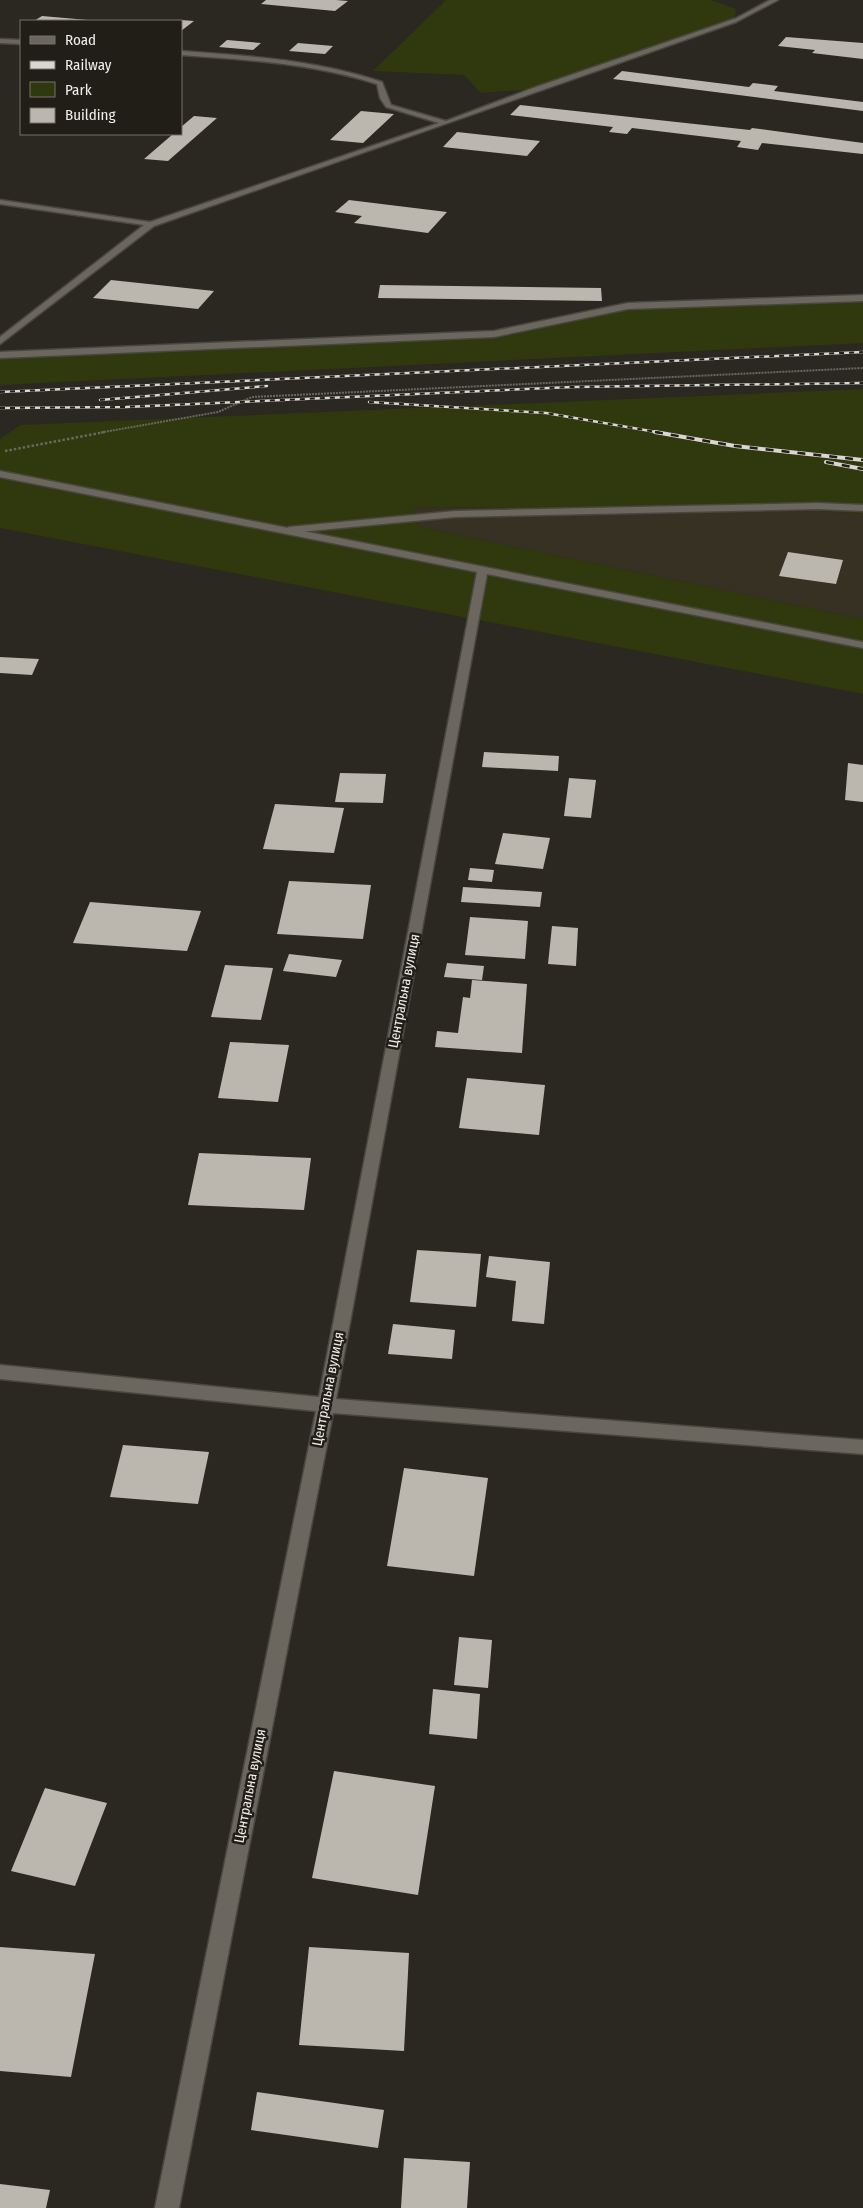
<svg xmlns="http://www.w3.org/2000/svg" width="863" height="2208" viewBox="0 0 863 2208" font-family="'Fira Sans Condensed',sans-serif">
<rect width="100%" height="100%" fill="#2b2821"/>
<path fill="#373124" d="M412 507 820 511 863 514V619L419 527Z"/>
<path fill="#30380d" d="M446 0H711L736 9 734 21 535 89 481 93 464 75 373 71Z
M863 298V343L0 385V358L494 334 628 306Z
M863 389V514L820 511 412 507 419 527 863 619V694L0 528V439L20 425Z"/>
<path fill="#bcb7ae" d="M266 0H336L348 1 335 11 261 4Z
M42 16 88 20V21H34Z
M181 20 194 21 181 31Z
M786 37 863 43V59L812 53 815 50 778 46Z
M227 40 261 43 253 50 219 47Z
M298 43 333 46 325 54 289 51Z
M622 71 749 87 753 83 778 86 774 91 863 102V111L613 79Z
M520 105 750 130 752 128 863 143V154L762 143 758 150 737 147 741 141 632 128 627 134 609 132 613 127 510 115Z
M361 111 394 114 363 143 330 140Z
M194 116 217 118 168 161 144 159 173 134H181V127Z
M457 132 540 141 527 156 443 147Z
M349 200 447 212 428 233 354 223 362 216 335 212Z
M111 280 214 291 198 309 93 298Z
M380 285 601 288 602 301 378 298Z
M788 552 843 560 836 584 779 576Z
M0 657 39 659 32 675 0 673Z
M484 752 559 756 558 771 482 767Z
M848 763 863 765V802L845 800Z
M340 773 386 774 383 803 335 802Z
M569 778 596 780 591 818 564 816Z
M275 804 344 808 334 853 263 849Z
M503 833 550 838 543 869 495 864Z
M470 868 494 870 492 882 468 880Z
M289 881 371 885 363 939 277 934Z
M463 887 542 892 540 907 461 902Z
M90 902 201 911 187 951 73 943Z
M470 917 528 921 525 959 465 955Z
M552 926 578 928 576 966 548 964Z
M289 954 342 960 336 977 283 971Z
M447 963 484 966 482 980 444 977Z
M225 965 273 968 261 1020 211 1017Z
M472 980 527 984 522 1053 435 1047 437 1031 458 1033 463 997 470 998Z
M230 1042 289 1045 278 1102 218 1098Z
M467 1078 545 1085 539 1135 459 1128Z
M199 1153 311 1158 304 1210 188 1205Z
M417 1250 481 1254 476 1307 410 1302Z
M489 1256 550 1262 544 1324 512 1321 516 1281 486 1277Z
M393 1324 455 1330 452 1359 388 1354Z
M123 1445 209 1452 198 1504 110 1497Z
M404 1468 488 1478 474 1576 387 1566Z
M459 1637 492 1640 488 1688 454 1685Z
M433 1689 480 1694 477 1739 429 1734Z
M334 1771 435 1786 418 1895 312 1878Z
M45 1788 107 1803 75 1886 11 1871Z
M0 1947 95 1954 71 2077 0 2071Z
M309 1947 409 1953 404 2051 299 2045Z
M257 2092 384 2110 378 2148 251 2130Z
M404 2158 470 2162 467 2208H401Z
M0 2184 50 2190 46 2208H0Z"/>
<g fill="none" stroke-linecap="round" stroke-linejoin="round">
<defs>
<path id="lane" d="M770 0H778L736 22 731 21Z
M818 503 863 505V511L818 509 455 517 289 533 284 530 289 527 455 511Z"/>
<path id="street" d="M734 19 736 22 154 226 0 344V337L144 225 0 204V200L150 222 439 123 386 107 380 98 377 84C313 63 248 60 181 55V51C250 56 317 60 382 82L391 105 446 121 533 88Z
M0 39 21 40V44L0 43Z
M863 295V301L628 309 494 337 0 358V352L494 331 628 303Z
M0 471 863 642V648L487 574 336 1399 863 1440V1454L333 1413 179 2208H155L316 1411 0 1379V1365L319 1397 477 572 0 477Z"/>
</defs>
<use href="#lane" stroke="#494640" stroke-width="3"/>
<use href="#street" stroke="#494640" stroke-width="3"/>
<path stroke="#6a6761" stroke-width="2" stroke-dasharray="2 1" stroke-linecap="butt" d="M98 433 218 412 252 397 863 368"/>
<path stroke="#6a6761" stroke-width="2.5" stroke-dasharray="2.5 2" stroke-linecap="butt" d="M5 451 105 432"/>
<use href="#lane" fill="#6b675f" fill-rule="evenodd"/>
<use href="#street" fill="#6b675f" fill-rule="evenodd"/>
<defs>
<path id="rail-far1" d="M0 392 863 352
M100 400 267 386
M369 402 546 413 662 433
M0 408 126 407 572 387 863 383"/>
<path id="rail" d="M655 432 735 446 863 460
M826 462 863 469"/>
</defs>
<use href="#rail-far1" stroke="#dad7d2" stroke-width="2.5"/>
<use href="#rail" stroke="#dad7d2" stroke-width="4"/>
<use href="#rail-far1" stroke="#211e18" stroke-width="2" stroke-dasharray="5" stroke-linecap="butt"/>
<use href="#rail" stroke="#211e18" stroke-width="2.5" stroke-dasharray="8" stroke-linecap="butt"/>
</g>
<g text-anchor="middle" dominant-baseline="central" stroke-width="5" stroke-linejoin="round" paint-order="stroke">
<g font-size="14" fill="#f1eeea" stroke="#211e18">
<text transform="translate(404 991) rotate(-79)">Центральна вулиця</text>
<text transform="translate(328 1389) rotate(-79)">Центральна вулиця</text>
<text transform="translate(250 1786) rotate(-79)">Центральна вулиця</text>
</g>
</g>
<rect x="20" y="20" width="162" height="115" fill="#211e18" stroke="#74716c"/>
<rect x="30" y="36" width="25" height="8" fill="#6b675f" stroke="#74716c"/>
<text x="65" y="45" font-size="15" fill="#f1eeea">Road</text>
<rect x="30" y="61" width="25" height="8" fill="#dad7d2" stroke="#74716c"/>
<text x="65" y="70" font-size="15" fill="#f1eeea">Railway</text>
<rect x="30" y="82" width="25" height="15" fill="#30380d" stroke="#74716c"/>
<text x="65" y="95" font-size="15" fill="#f1eeea">Park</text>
<rect x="30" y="108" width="25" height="15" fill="#bcb7ae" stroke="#74716c"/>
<text x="65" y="120" font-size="15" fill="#f1eeea">Building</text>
</svg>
